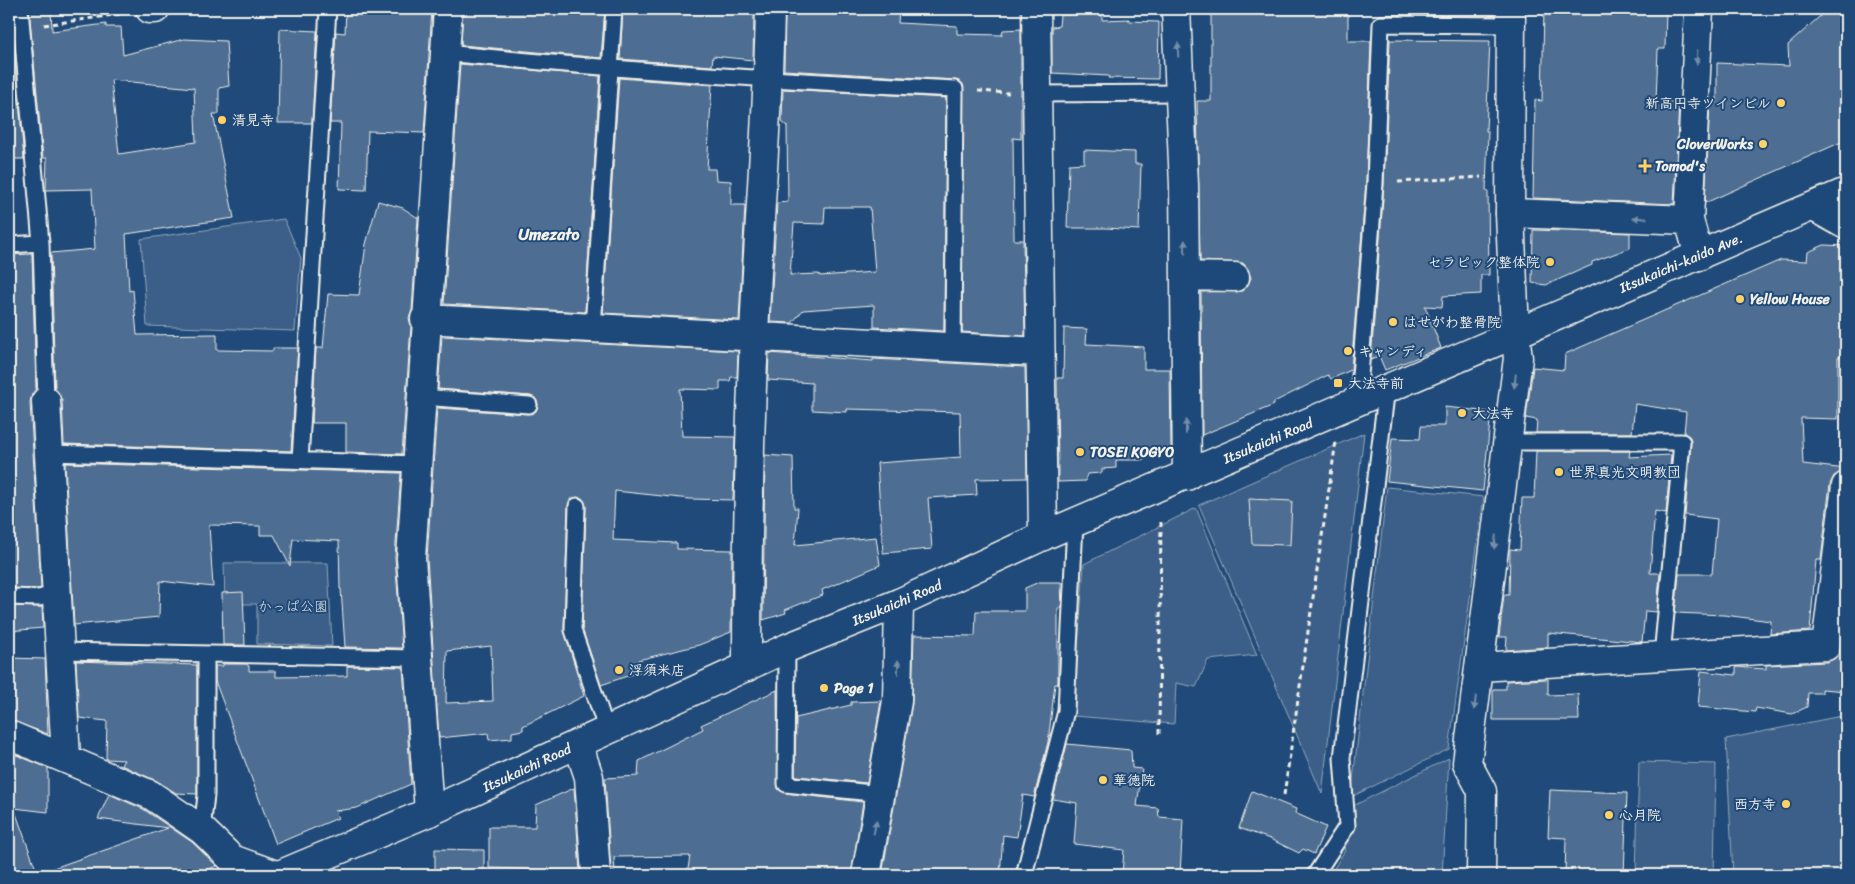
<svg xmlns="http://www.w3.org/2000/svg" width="1855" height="884" viewBox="0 0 1855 884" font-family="Sriracha,'Klee One',sans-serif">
<rect width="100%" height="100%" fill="#1f4a7a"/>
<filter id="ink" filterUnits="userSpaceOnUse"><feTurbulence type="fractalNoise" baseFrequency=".02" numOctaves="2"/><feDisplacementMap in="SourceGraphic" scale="10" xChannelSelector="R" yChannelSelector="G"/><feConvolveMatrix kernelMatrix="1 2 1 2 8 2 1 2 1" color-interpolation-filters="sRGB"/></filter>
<g filter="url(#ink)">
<path fill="#3a5f88" stroke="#97a8b8" d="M284 219 301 258 295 331 147 326 141 239Z
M1364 433 1322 794 1199 505Z
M1387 487 1484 497 1449 749 1351 797Z
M1196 508 1257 655 1208 660 1196 687 1176 683 1174 724 1073 716 1084 564Z
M224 563H328L332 646 257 644V604H225Z
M1846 715V875H1733L1726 739Z
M1449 758 1442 875H1330L1344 852 1353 806Z
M1639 762 1716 764 1714 875H1636Z"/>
<path fill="#4d6e92" stroke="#f4f1e8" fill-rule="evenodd" d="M9 9H11L24 159H9Z
M29 9H51L52 31 106 24V27H121L123 55 184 39 226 41 229 86 219 88V114H213L234 218 126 234 129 291 133 290 137 335 217 334V350L273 351V348H298L291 451 64 444 62 400 55 389 51 253 95 249 92 189 46 190 47 158H43ZM111 80 194 88 196 142 119 154Z
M346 9H432L424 133 368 131 366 190 339 189 341 123H330L336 32 345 33Z
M463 9H605L601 58 461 45Z
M623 9H711L710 12 754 14 753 60 713 56 712 66 620 59Z
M791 9H899L898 23 957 26V34L1002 35 1003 30 1021 29V139L1013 138 1014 240H1023L1025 336 962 332 963 84 955 80 784 70 785 15 791 16Z
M1211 9H1348V41H1371L1366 182 1351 370 1331 379 1328 375 1274 402V405L1202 435 1201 292 1242 291 1248 285 1251 278 1248 269 1243 263 1200 261 1197 101H1211Z
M1544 9H1666L1665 49H1658L1656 101 1679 102 1674 204 1533 198 1535 100 1542 101Z
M1828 9H1846V140L1705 203 1710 103H1717V63L1789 66 1788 45Z
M1102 14V20L1129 19V21L1159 22 1158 79 1108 78 1109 76 1052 73V27L1059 26 1060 15Z
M280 29 317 31 312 123H278Z
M1390 40 1490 41 1486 131H1488L1486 191H1488L1489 275H1481V294L1443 296 1442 307 1425 306 1441 348 1385 370 1379 356 1371 360 1384 184Z
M460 64 600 76 585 312 444 304Z
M619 78 712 85 707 169H715L716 180 731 181V205H745L739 320 603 313Z
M783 89 946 98 944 331 874 327V305L803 310 792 323 770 322 777 203 788 202 787 126 782 122ZM825 207H870L875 272 820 276 819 274 790 275 794 223 824 224Z
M1084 150 1135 152V164H1141L1139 230 1106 228H1067L1069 164 1084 163Z
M378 201 403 208 418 218 412 310 409 318 411 326 402 454 346 452V423H312L316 348H323L328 294 359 295 366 244Z
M1533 230 1630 233V248L1592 262V265L1546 285 1532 283Z
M1824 245 1846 246 1844 357H1838V419L1801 418 1803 464 1846 469V471L1834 476 1830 484 1821 560H1816L1810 631 1770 634 1771 621 1724 615 1675 613 1679 574H1712L1717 519 1685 515 1691 443 1690 437 1684 433 1686 412 1635 404 1632 433H1536L1537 420 1526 418 1533 367 1564 370 1565 354 1781 260 1807 261 1808 252Z
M32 254 36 389 32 394 30 402 41 588 38 589 9 588V255Z
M1064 328 1087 329 1086 344 1144 347V369H1170L1171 448 1141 460H1116V468L1102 469V473L1087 474 1086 481 1058 482 1057 378H1063Z
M442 336 738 351 737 377H731L730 381H720V390L680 389 682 436 735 437 733 500 690 499 615 491 613 540 677 543V549L732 550 731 632 699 645 638 660 642 671 601 685 582 629 586 506 582 498H573L568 506 564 630 584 696 523 726V730L512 732V738L489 740 488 733 439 738 427 558 437 408 528 414 536 411 538 405 535 398 530 396 438 389ZM491 646 493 701 446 703 447 651Z
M769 353 873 361V359L1025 367 1027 478 976 479 977 495 928 498 932 549 883 553 877 463 961 457 960 412 847 409V412L812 410V383L768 380Z
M1445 407 1491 412 1483 491 1387 481 1392 438 1420 439 1421 426H1445Z
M1536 451H1630L1629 457 1671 455 1666 513 1655 511 1650 573H1660L1657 612 1645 611 1642 642 1548 633V647L1506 650 1507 637H1499L1504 595H1509L1510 549 1520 550 1522 498H1534Z
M765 455 793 457 794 508H798L795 545 876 537 880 565 822 590 823 595 785 610 786 613 763 620Z
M65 463 401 473 395 557 402 648 345 647 341 589H340L339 541 293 539 290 566 274 535H260V526L209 525 213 587 160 581 159 617 74 625Z
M1249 499 1292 501 1290 545 1252 544Z
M1039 582H1061L1062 608H1058V684H1055L1048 742 1034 797 1023 795 1017 837 1003 835 1000 875H882L912 704 914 635 975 636 976 611H1025V588Z
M243 592 245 645H223L222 593Z
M9 606 42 607 43 628 9 631Z
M1841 650H1846V691L1822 689V693H1808L1807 707 1792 714 1756 708 1755 712 1698 707 1701 671 1736 675V667L1766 669V665L1827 662 1834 659Z
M9 658 45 659 48 734 9 720Z
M76 661 197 665V794L176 793 157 781 121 765 124 760 106 759 107 721 79 718Z
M223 664H246L249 666V671H276V677L347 676V666L403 667 411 784 357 808 335 811 338 818 276 844 215 681V666H223Z
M1548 679V695L1578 694 1579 720H1493V689H1506V681Z
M777 690 778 789 785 793 863 802 851 875H687L690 856 614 857 615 871H611L605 778 638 776 639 761 703 729 701 725Z
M881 701 867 783 795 776 796 718 851 705V702Z
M1067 744 1131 750 1132 768 1142 769 1137 806 1158 808 1159 817 1183 819 1180 875H1122L1124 850 1074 844 1077 803 1053 799Z
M9 752 48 768V812L14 808 38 875H9Z
M574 788 580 871 489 868V827H535L536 805Z
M1550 790 1627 793 1624 875H1565L1566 838 1548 837Z
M1252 791 1296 809 1295 813 1326 827 1314 854 1303 849 1299 853 1270 839 1239 828Z
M109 794 143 809 192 842 217 866 192 875H45V871L168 828 98 819Z
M435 849 484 850V874H435Z"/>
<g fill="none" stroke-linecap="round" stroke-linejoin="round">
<defs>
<path id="lane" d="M20 9 41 243 46 401
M445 53C615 70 784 81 955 89L953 348
M1038 94 1180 93
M9 245 41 243
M593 328 614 9
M421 397 529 405
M1358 402 1375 183 1381 24 1511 25
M1508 442H1682L1662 656
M49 453 418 464
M300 460 328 9
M577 506 573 630 607 731
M9 597 39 598 57 593
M787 648 786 784 881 794
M60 651 417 658
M202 830 206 795V654
M1024 875 1066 711 1075 523
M1315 875 1347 826 1342 758 1387 387"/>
<path id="street" d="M150 9H155
M1036 9 1043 536
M1176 9 1184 185 1187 476
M1699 9 1689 220 1699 256
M1814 207 1846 225
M1510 213 1689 220
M1185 276 1235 277
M425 319 1040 352
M46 401 66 758
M747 667C747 557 749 447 754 338 758 228 768 119 770 9
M1480 667 1826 646 1846 486
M9 735 151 795 202 830 232 859 276 875
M578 744 589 777 596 875
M429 812 411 558 448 9
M866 875 897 701 899 603
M1481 875 1482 791 1467 763 1518 358 1515 332"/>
<path id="secondary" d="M1511 9 1510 213 1515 332"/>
<path id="primary" d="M279 875 429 812 787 648 899 603 1043 536 1846 192"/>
</defs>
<use href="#lane" stroke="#f4f1e8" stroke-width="19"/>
<use href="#street" stroke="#f4f1e8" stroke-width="31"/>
<use href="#secondary" stroke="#f4f1e8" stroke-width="31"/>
<use href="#primary" stroke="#f4f1e8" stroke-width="31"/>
<path stroke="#f4f1e8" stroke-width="3" stroke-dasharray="5 4" stroke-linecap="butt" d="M44 25 121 14
M978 91 1009 93
M1398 182 1481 177
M1159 734 1161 518
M1284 795 1336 441"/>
<use href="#lane" stroke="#1f4a7a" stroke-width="15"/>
<use href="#street" stroke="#1f4a7a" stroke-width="28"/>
<use href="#secondary" stroke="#1f4a7a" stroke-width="28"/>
<use href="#primary" stroke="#1f4a7a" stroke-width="28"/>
</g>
<defs><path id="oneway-solid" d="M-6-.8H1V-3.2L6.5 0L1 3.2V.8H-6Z" transform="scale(1.25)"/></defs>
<g fill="#748da6">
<use href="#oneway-solid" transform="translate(1178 50) rotate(-92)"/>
<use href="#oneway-solid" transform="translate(1697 57) rotate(93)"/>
<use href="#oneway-solid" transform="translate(1640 218) rotate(-178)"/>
<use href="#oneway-solid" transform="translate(1185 247) rotate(-91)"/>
<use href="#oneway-solid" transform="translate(1515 381) rotate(97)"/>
<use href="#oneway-solid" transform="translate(1186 427) rotate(-90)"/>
<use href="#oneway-solid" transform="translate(1495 542) rotate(97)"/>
<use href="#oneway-solid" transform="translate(898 667) rotate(-89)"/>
<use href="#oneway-solid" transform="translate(1475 703) rotate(98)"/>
<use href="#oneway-solid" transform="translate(875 827) rotate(-79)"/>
</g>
</g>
<g fill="#ffd166" stroke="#1f4a7a" stroke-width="2">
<circle cx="1781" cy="103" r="5"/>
<circle cx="222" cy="120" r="5"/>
<circle cx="1763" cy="144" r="5"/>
<path d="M1642.5 158.5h5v5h5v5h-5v5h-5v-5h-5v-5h5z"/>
<circle cx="1550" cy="262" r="5"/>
<circle cx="1740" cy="299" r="5"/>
<circle cx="1393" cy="322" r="5"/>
<circle cx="1348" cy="351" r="5"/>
<rect x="1333" y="378" width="10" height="10" rx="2.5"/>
<circle cx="1462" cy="413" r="5"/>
<circle cx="1080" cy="452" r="5"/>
<circle cx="1559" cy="472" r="5"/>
<circle cx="619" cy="670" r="5"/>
<circle cx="824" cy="688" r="5"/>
<circle cx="1103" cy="780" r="5"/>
<circle cx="1786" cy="804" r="5"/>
<circle cx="1609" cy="815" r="5"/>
</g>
<g text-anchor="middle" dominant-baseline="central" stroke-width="4" stroke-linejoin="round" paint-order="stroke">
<g font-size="14" font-weight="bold" fill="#f4f1e8" stroke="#1f4a7a" text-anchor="start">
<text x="1771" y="103" text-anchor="end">新高円寺ツインビル</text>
<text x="232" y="120">清見寺</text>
<text x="1753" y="144" text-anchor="end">CloverWorks</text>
<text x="1655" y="166">Tomod's</text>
<text x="1540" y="262" text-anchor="end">セラピック整体院</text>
<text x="1750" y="299">Yellow House</text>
<text x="1403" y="322">はせがわ整骨院</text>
<text x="1358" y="351">キャンディ</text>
<text x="1348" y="383">大法寺前</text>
<text x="1472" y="413">大法寺</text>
<text x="1090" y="452">TOSEI KOGYO</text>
<text x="1569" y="472">世界真光文明教団</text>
<text x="629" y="670">浮須米店</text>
<text x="834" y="688">Page 1</text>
<text x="1113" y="780">華徳院</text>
<text x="1776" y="804" text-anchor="end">西方寺</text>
<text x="1619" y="815">心月院</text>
</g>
<g font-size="14" fill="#f4f1e8" stroke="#1f4a7a">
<text transform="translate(1681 263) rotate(-23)">Itsukaichi-kaido Ave.</text>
<text transform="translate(1268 441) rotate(-23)">Itsukaichi Road</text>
<text transform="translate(897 603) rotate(-23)">Itsukaichi Road</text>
<text transform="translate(527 768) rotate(-25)">Itsukaichi Road</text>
</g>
<g font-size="14" fill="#e1e2de" stroke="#1f4a7a">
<text x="293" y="606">かっぱ公園</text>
</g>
<g font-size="16" font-weight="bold" fill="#f4f1e8" stroke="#1f4a7a">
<text x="549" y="234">Umezato</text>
</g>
</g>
<rect width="1855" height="884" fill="none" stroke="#1f4a7a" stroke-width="30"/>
<rect x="15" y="15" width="1825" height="854" fill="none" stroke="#f4f1e8" stroke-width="2" filter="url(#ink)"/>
</svg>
